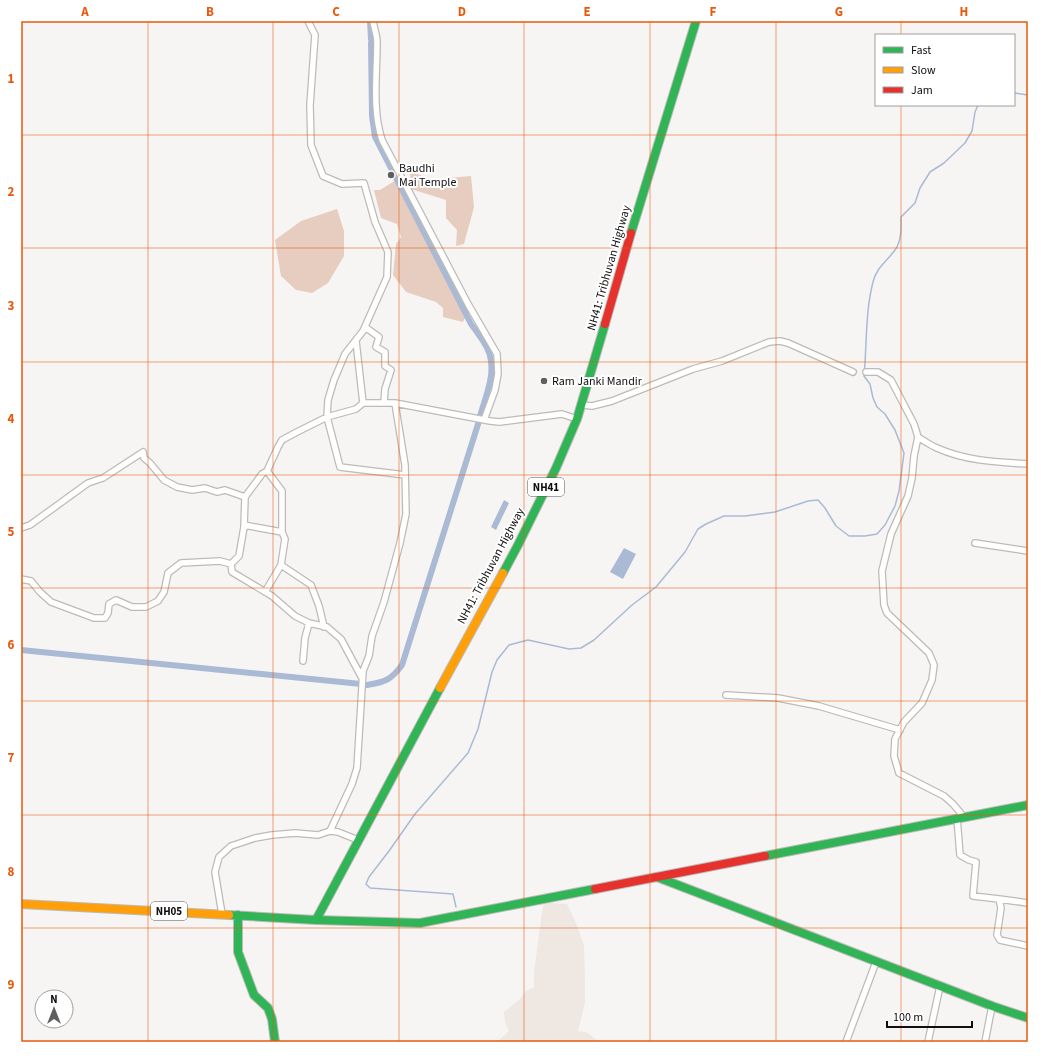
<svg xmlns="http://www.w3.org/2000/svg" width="1049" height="1063" viewBox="0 0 1049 1063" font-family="'Source Sans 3',sans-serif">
<rect width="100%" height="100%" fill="#f7f5f3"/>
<path fill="#eee7e2" d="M549 903 567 904 577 925 584 945 585 979V1003L578 1031 586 1032 597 1040V1042H497L509 1031 505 1022 504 1012 519 1000 526 991 534 987V972L543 905Z"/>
<path fill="#e6cdbf" d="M410 171 427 178 438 179 471 176 474 207 464 244 456 246 457 230 446 218V200L411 189Z
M398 179 468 312 463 322 443 317V308L436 302 406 292 393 275 396 244 401 237 397 224 381 218 374 190H380Z
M337 209 344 231V256L328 283 312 293 296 290 281 276 275 240 301 221Z"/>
<path fill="#abbad4" d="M504 500 509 503 496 530 491 527Z
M624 548 636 554 623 579 610 572Z"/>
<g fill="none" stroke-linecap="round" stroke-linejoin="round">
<path stroke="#abbad4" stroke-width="1.5" d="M1014 93 1028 95
M456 907 453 894 370 888 366 884 369 877 389 851 415 814 468 753 478 729 492 672 497 660 509 645 528 640 569 649 581 648 594 640 632 605 656 587 685 552 698 529 706 524 724 516H745L775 512 808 501 818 500 825 508 836 526 849 536H865L877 534 885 525 895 506 899 491 904 453 895 430 885 414 877 407 873 398 870 384 864 376C867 345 865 313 873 282 876 267 890 259 897 247 902 237 901 227 901 217L915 203 920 188 930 172 944 163 965 143 972 131 975 112 978 105"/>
<path stroke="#abbad4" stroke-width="6" d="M370 21 371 39
M371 43 372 116 375 137 471 324C477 332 483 340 487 348 498 370 486 395 480 416
M21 650 361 684
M367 685C385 682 391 680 402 665L479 421"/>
<defs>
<path id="street" d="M308 21 315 35 310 105 311 145 323 176 342 184 364 183 375 222 388 252 387 277 363 331 345 354 334 380 328 400 327 417 340 467 405 475
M373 21C374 28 377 35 377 42 377 75 372 109 382 140L468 304 497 354 498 374 495 390 484 420
M365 327 379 337 376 347 385 352V366L391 370 385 389 384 403
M356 341 363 403
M866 372H878L891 380 914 424 918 437 914 456 912 478 908 496 891 534 882 571 884 605 887 613 929 653 934 665 932 680 922 703 904 722 895 739 894 756 899 773 944 796 953 804 964 817
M582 405 592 406 612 401 693 369 722 361 769 342 780 341 788 343 853 372
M918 437C924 441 930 445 937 448 966 461 997 462 1028 464
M245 497 244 527 239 556 231 564 232 572 272 596 295 616 309 623 327 627 341 639 362 678
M244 525 282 532
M21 528 30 525 88 483 103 478 143 452 144 458 150 463 164 480 177 487 192 490 205 488 217 492 225 490 245 497 262 474 267 471 278 447 282 440 295 433 327 417 356 409 363 403H395L490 421 499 422 562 414 577 419
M975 543 1028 551
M281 565 311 585 319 606 324 627
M21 579 31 581 40 592 51 602 94 618H105L108 613 109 604 116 600 132 607H146L158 601 164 592 168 573 181 563 220 561 231 564
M265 592 281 565 285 539 282 532V491L267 471
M303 661 305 638 309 623
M726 695 778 698 819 706 900 730
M957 818 960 855 969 860 976 862 973 896 999 899 1001 908 997 935 1000 940 1028 946
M358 840 338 832 330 831 352 784 357 768 363 671 369 656 372 636 384 602 400 543 406 514 405 465 395 403
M999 899 1028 903
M222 914 215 872 219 857 231 846 255 838 272 835 295 833 318 835 330 831
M846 1042 876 962
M928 1042 940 986
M985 1042 992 1006"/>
<path id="fast" d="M631 233 696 21
M503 573 518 545 556 468 577 419 605 324
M765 856 1028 805
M657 877 992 1006 1028 1018
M229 915 316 920 440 688
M238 915V952L254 995 268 1008 272 1019 275 1042
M316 920 420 923 595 889"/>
<path id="slow" d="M440 688 503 573
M21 904 229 915"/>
<path id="jam" d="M605 324 631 233
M595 889 765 856"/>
</defs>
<use href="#street" stroke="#bcbbb9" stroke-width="8"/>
<use href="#fast" stroke="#bcbbb9" stroke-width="10"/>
<use href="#slow" stroke="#bcbbb9" stroke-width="10"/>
<use href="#jam" stroke="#bcbbb9" stroke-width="10"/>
<use href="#street" stroke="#fefefd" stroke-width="5.5"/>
<use href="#fast" stroke="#30b455" stroke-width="8"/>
<use href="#slow" stroke="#ff9f0a" stroke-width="8"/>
<use href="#jam" stroke="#e5322d" stroke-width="8"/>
</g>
<path fill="none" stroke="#e8590c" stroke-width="1" stroke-opacity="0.55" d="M148 21V1042M273 21V1042M399 21V1042M524 21V1042M650 21V1042M776 21V1042M901 21V35M901 105V1042M21 135H1028M21 248H1028M21 362H1028M21 475H1028M21 588H1028M21 701H1028M21 815H1028M21 928H1028"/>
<g fill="#615f5e" stroke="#fff" stroke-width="1.5">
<circle cx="391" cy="175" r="4"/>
<circle cx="544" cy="381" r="4"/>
</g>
<g text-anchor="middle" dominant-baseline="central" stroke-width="4" stroke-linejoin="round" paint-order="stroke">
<g fill="#fff" stroke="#585656" stroke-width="1">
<rect x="528" y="478" width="36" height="18" rx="3"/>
<rect x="151" y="902" width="36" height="18" rx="3"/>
</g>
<g font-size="11" font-weight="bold" fill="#100e0e">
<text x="546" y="487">NH41</text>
<text x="169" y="911">NH05</text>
</g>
<g font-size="12" fill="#100e0e" stroke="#fff" text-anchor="start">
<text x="399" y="168">Baudhi<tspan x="399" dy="14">Mai Temple</tspan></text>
<text x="552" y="381">Ram Janki Mandir</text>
</g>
<g font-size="12" fill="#100e0e" stroke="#fff">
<text transform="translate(609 268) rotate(-74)">NH41: Tribhuvan Highway</text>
<text transform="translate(491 566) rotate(-62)">NH41: Tribhuvan Highway</text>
</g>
</g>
<rect width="1049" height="1063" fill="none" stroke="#ffffff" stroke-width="44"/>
<rect x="875" y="34" width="140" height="72" fill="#ffffff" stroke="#9f9f9f"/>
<rect x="883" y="47" width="20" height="6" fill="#30b455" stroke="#9f9f9f"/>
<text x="911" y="54" font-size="12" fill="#100e0e">Fast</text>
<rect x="883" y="67" width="20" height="6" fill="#ff9f0a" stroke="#9f9f9f"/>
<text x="911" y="74" font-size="12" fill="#100e0e">Slow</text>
<rect x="883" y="87" width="20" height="6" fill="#e5322d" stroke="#9f9f9f"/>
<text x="911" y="94" font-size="12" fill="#100e0e">Jam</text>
<g transform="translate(54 1009)"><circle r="19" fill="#ffffff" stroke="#9f9f9f"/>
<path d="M0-3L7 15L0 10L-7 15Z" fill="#615f5e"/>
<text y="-6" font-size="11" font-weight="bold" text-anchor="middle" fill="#100e0e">N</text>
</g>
<path d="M887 1021v6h85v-6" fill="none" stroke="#100e0e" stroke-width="2"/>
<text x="893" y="1021" font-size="12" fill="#100e0e" stroke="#ffffff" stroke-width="3" paint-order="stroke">100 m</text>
<rect x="22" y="22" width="1005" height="1019" fill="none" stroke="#e8590c" stroke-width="1.5"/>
<g font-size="13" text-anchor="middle" font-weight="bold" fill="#e8590c">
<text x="85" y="16">A</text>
<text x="210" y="16">B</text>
<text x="336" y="16">C</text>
<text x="462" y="16">D</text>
<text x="587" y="16">E</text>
<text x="713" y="16">F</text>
<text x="839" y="16">G</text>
<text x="964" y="16">H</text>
<text x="11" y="83">1</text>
<text x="11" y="196">2</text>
<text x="11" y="310">3</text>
<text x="11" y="423">4</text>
<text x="11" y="536">5</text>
<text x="11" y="649">6</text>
<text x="11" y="762">7</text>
<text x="11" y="876">8</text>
<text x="11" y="989">9</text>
</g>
</svg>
